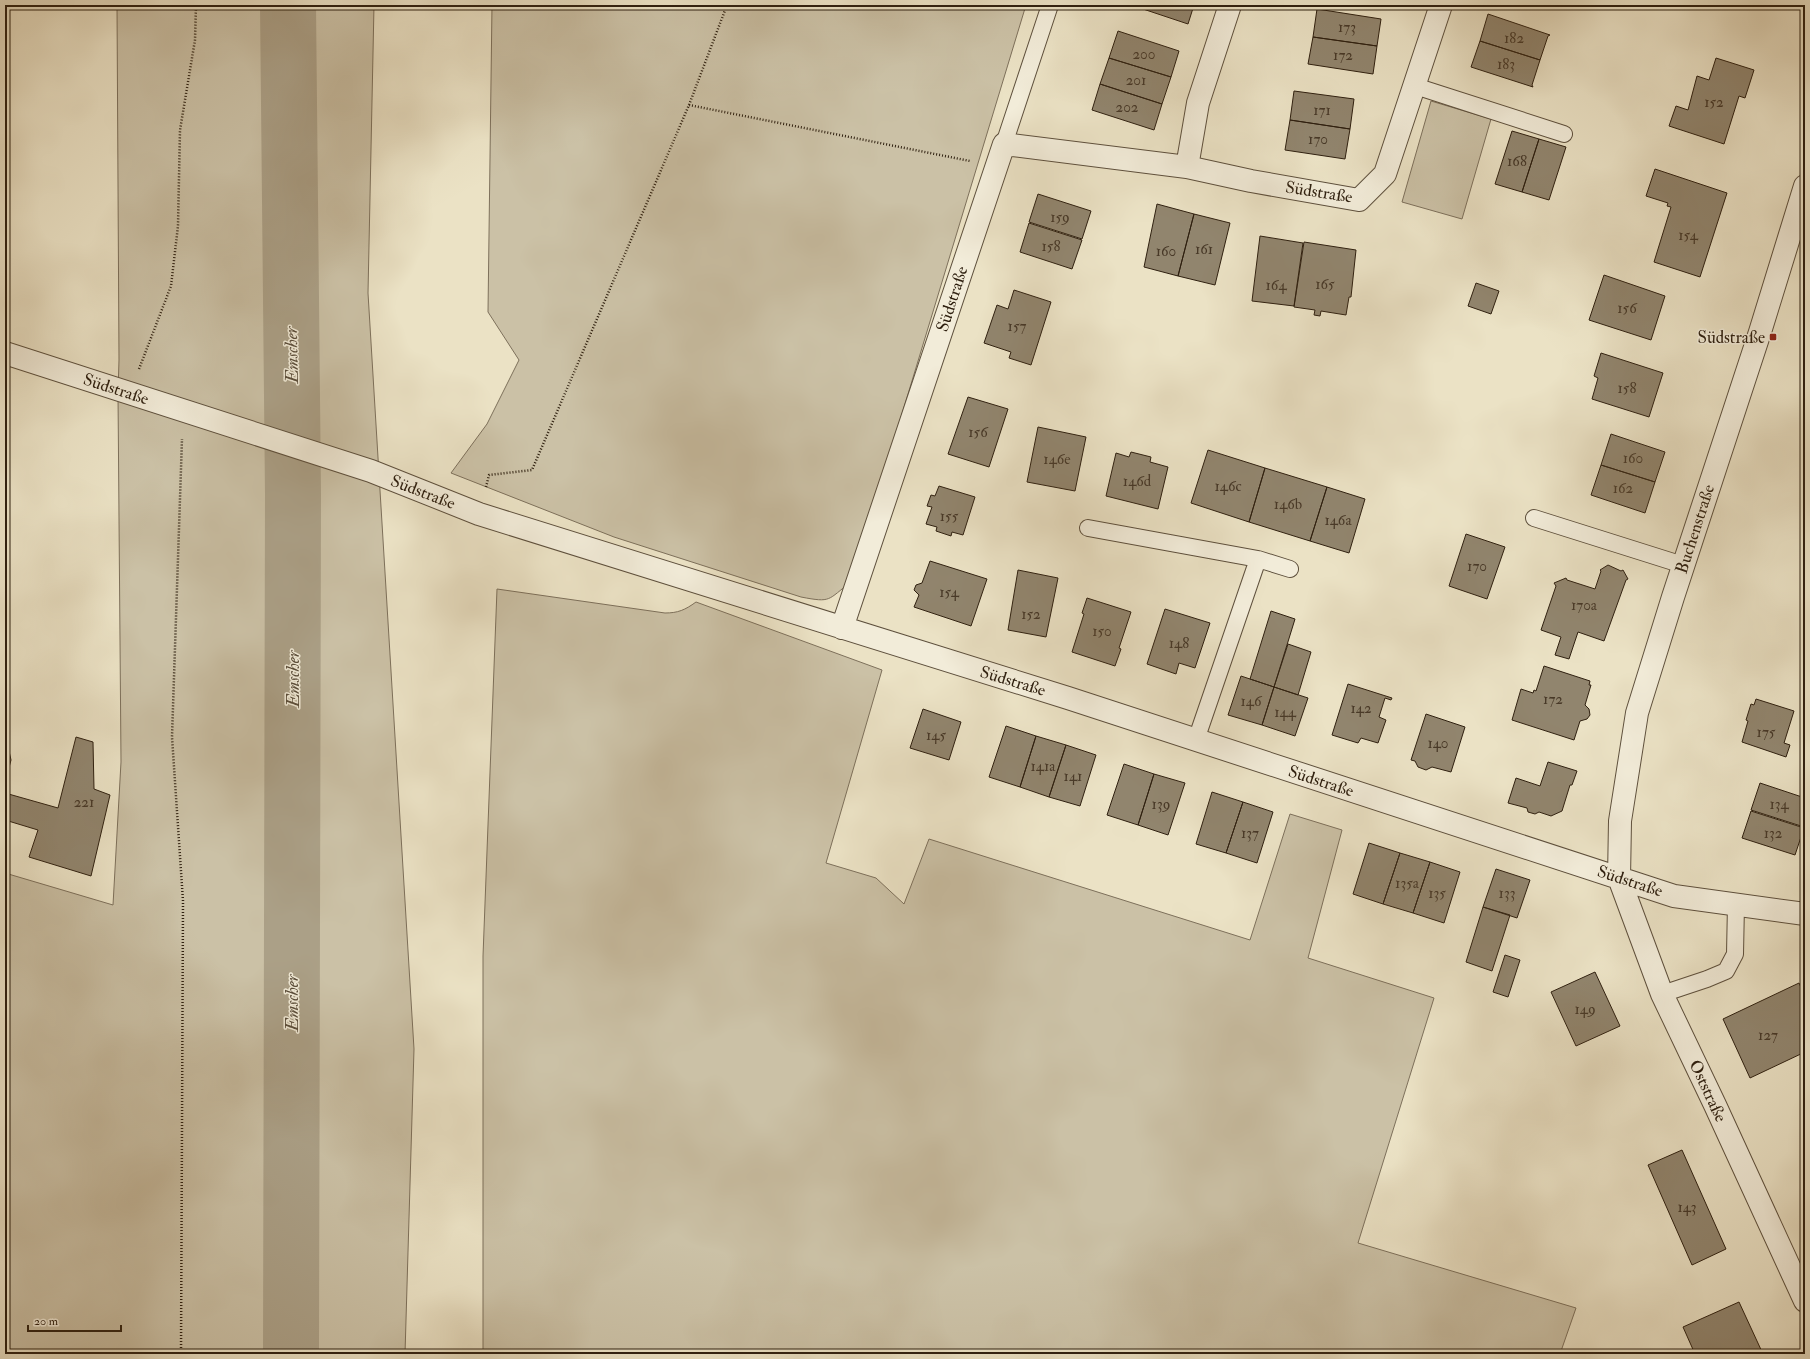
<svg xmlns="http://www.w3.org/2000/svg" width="1810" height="1359" viewBox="0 0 1810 1359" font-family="'IM FELL Double Pica',serif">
<rect width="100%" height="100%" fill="#ebe2c5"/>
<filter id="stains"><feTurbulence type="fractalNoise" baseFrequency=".005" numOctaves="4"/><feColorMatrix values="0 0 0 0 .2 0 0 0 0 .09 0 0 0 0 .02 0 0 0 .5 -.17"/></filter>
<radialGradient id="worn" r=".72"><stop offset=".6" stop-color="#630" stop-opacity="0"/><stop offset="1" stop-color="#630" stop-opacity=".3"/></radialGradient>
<path fill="#cbc1a6" stroke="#7d705b" d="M117 5H374L368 293 414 1049 405 1354H5V873L113 905 121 762 118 394 119 360Z
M492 5H1026L851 582C827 600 832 603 801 597L614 537 451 473 487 424 519 360 488 312Z
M1431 101 1491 119 1462 219 1402 202Z
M497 589 665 613C678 613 685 610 696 602L882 670 826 863 876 878 904 904 929 839 1250 940 1290 814 1342 830 1308 958 1434 998 1358 1243 1576 1308 1560 1354H483V956Z"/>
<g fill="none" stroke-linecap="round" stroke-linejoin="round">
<path stroke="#aba087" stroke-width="56" d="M288 5 293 494 291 1354"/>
</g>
<path fill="#91856e" stroke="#2f2010" d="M1131 5H1194L1188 24Z
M1317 9 1381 19 1377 46 1313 37Z
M1488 14 1550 35 1548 36 1540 60 1480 41Z
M1118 31 1179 51 1171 77 1109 58Z
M1313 37 1377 46 1373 74 1308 64Z
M1480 41 1540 60 1532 85 1533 87 1471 67Z
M1109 58 1171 77 1162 104 1100 84Z
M1716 58 1754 70 1745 98 1739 96 1724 144 1669 126 1676 106 1688 110 1697 76 1709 80Z
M1100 84 1162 104 1154 130 1092 110Z
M1294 91 1354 99 1350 129 1290 120Z
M1290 120 1350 129 1345 159 1285 150Z
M1512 131 1539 139 1522 192 1495 184Z
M1539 139 1566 147 1549 200 1522 192Z
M1655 169 1727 193 1700 277 1654 262 1671 207 1667 206 1668 203 1646 196Z
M1038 194 1091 211 1082 239 1029 222Z
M1157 204 1194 214 1178 276 1144 267Z
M1194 214 1230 223 1215 285 1178 276Z
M1029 223 1082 240 1072 269 1020 252Z
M1260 236 1303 243 1294 306 1252 301Z
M1304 242 1356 250 1351 297H1349L1346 315 1321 311 1320 316 1314 315 1315 310 1294 307Z
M1604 275 1665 296 1651 340 1589 320Z
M1476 283 1499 291 1491 314 1468 306Z
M1014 290 1051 302 1031 365 1009 358 1011 352 984 343 997 305 1008 309Z
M1601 353 1663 373 1649 417 1592 399 1598 378 1594 376Z
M968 397 1008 409 989 467 948 454Z
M1038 427 1086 437 1075 491 1027 482Z
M1611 434 1665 452 1655 482 1601 465Z
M1208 450 1265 468 1249 522 1191 503Z
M1131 452 1151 457 1150 462 1168 467 1158 509 1106 496 1116 453 1129 457Z
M1601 465 1655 482 1645 513 1591 495Z
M1265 468 1327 487 1310 541 1249 522Z
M939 486 975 497 963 535 952 532 951 536 936 531 937 527 926 524 932 507 927 506 931 495 935 496Z
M1327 487 1365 499 1349 553 1310 541Z
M1466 534 1505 547 1487 599 1449 586Z
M930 561 987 579 971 626 914 607 919 595 914 590 916 585 922 583Z
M1608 565 1621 571 1623 570 1628 579 1626 580 1604 641 1578 632 1569 659 1555 655 1561 637 1541 630 1556 586 1554 583 1566 578 1567 580 1595 589 1601 571 1600 570Z
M1018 570 1058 578 1046 637 1008 630Z
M1087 598 1131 612 1119 648 1121 649 1115 666 1072 652 1084 614 1082 613Z
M1165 609 1210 623 1195 668 1179 663 1176 674 1147 664Z
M1271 611 1295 619 1274 687 1250 679Z
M1288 644 1311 652 1298 695 1274 687Z
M1544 666 1590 681 1589 685H1591L1585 705 1589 709 1590 715 1587 719 1580 721 1574 740 1512 720 1521 689 1533 693 1534 690 1536 691Z
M1241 676 1274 687 1262 725 1228 715Z
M1348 684 1392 698 1391 700 1385 698 1379 717 1386 720 1378 743 1361 738 1358 743 1332 735Z
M1274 687 1308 698 1295 736 1262 725Z
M1756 699 1794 711 1784 743 1790 745 1786 757 1742 742 1748 721 1746 720 1751 704 1754 705Z
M923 709 961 722 949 760 910 748Z
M1426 714 1465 727 1451 772 1432 767 1426 770 1418 767 1415 761 1411 760Z
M1006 726 1036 736 1020 787 989 777Z
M1036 736 1066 745 1049 797 1020 787Z
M76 737 93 742 94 789 110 795 91 876 29 857 38 830 5 820V793L58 808Z
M1066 745 1096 755 1080 806 1049 797Z
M5 748 9 751 11 760 5 783Z
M1548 762 1577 771 1572 785H1570L1562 811 1551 816 1539 812 1535 814 1528 812 1527 808 1508 803 1516 778 1540 786Z
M1124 764 1154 774 1138 825 1107 815Z
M1154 774 1185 783 1168 835 1138 825Z
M1760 783 1805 798 1804 827 1751 810Z
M1212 792 1243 802 1226 853 1196 844Z
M1243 802 1273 812 1257 863 1226 853Z
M1751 811 1804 828 1795 855 1742 838Z
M1369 843 1400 853 1383 904 1353 894Z
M1400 853 1430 862 1413 913 1383 904Z
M1430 862 1460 872 1444 923 1413 913Z
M1496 869 1530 880 1517 918 1483 907Z
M1483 907 1510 915 1492 971 1466 962Z
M1505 955 1520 960 1508 997 1493 992Z
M1595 972 1620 1026 1576 1046 1551 992Z
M1799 983 1805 996V1052L1750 1078 1723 1019Z
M1682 1150 1726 1249 1692 1265 1648 1165Z
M1739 1302 1763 1354H1695L1683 1327Z"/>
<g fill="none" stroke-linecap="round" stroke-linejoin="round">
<defs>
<path id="service" d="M1415 86 1564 134
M1004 144 1050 5
M1534 518 1683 565
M1088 528 1258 559 1196 740
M1258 559 1290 569
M1662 994 1707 979 1726 971 1735 954 1736 904"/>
<path id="minor" d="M1187 167 1251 181 1359 200 1385 174 1441 5
M1805 186 1760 332 1673 597 1637 713 1620 821 1619 878 1662 994 1715 1105 1805 1301
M5 353 371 471 479 514 1068 698 1674 896 1805 914
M842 628 1004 144 1187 167 1198 103 1230 5"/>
</defs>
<use href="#service" stroke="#5e503d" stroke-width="18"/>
<use href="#minor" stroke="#5e503d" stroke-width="24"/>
<path stroke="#2f2010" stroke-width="2.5" stroke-dasharray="1 2" stroke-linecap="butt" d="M689 105 727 5
M139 369 171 286 178 226 180 130 195 40 196 5
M486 487 489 475 532 470 689 105 970 161
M181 1354 183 901 172 737 182 439"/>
<use href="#service" stroke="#f2ecd9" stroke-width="16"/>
<use href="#minor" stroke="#f2ecd9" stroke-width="22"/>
</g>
<rect fill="#8f2418" stroke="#f2ecd9" stroke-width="1.5" x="1769" y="333" width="8" height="8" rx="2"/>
<g text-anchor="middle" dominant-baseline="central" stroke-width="3" stroke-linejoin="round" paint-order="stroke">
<g font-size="15" fill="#483928">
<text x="1347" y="27">173</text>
<text x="1514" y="38">182</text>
<text x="1144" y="54">200</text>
<text x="1343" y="55">172</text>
<text x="1506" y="64">183</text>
<text x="1136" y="80">201</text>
<text x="1714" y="102">152</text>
<text x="1127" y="107">202</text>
<text x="1322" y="110">171</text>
<text x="1318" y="139">170</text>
<text x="1517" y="161">168</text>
<text x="1060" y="217">159</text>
<text x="1688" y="235">154</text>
<text x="1051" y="246">158</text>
<text x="1204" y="249">161</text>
<text x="1166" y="251">160</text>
<text x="1325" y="284">165</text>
<text x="1276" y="285">164</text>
<text x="1627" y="308">156</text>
<text x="1017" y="326">157</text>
<text x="1627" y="388">158</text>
<text x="978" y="432">156</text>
<text x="1633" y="458">160</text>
<text x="1057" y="459">146e</text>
<text x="1137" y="481">146d</text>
<text x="1228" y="486">146c</text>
<text x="1623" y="488">162</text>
<text x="1288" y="504">146b</text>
<text x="949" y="516">155</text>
<text x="1338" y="520">146a</text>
<text x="1477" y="566">170</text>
<text x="949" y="592">154</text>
<text x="1584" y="605">170a</text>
<text x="1031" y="614">152</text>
<text x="1102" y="631">150</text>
<text x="1179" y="643">148</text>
<text x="1553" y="699">172</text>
<text x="1251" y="701">146</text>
<text x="1361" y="708">142</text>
<text x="1285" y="712">144</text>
<text x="1766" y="732">175</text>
<text x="936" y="735">145</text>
<text x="1438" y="743">140</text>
<text x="1043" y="766">141a</text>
<text x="1073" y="776">141</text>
<text x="84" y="802">221</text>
<text x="1161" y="804">139</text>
<text x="1779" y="804">134</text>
<text x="1250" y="833">137</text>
<text x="1773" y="833">132</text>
<text x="1407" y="883">135a</text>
<text x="1437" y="893">135</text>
<text x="1507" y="893">133</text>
<text x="1585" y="1009">149</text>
<text x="1768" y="1035">127</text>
<text x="1687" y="1207">143</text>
</g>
<g font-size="17" fill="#2f2010" stroke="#f2ecd9">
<text transform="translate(1319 192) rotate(9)">Südstraße</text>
<text transform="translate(952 299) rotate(-72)">Südstraße</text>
<text transform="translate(116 389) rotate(18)">Südstraße</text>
<text transform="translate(423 492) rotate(21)">Südstraße</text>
<text transform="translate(1695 529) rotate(-72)">Buchenstraße</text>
<text transform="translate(1013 681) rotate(17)">Südstraße</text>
<text transform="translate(1321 781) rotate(18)">Südstraße</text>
<text transform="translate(1630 881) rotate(18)">Südstraße</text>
<text transform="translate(1708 1091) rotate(65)">Oststraße</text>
</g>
<g font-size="17" fill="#2f2010" stroke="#f2ecd9" text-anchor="end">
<text x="1765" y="337">Südstraße</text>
</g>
<g font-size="18" font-style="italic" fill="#5a4d3a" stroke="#f2ecd9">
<text transform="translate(292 355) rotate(-91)">Emscher</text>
<text transform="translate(293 679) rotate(-90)">Emscher</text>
<text transform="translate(292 1003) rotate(-90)">Emscher</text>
</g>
</g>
<rect width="1810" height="1359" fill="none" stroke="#ebe2c5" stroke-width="20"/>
<rect x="6" y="6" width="1798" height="1347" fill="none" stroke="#2f2010" stroke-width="2"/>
<rect x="10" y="10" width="1790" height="1339" fill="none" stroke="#2f2010"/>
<path d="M28 1325v6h93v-6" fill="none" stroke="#2f2010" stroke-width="2"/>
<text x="34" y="1325" font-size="12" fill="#2f2010" stroke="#f2ecd9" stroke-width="3" paint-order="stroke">20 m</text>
<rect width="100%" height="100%" filter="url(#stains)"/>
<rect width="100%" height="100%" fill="url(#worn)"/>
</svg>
